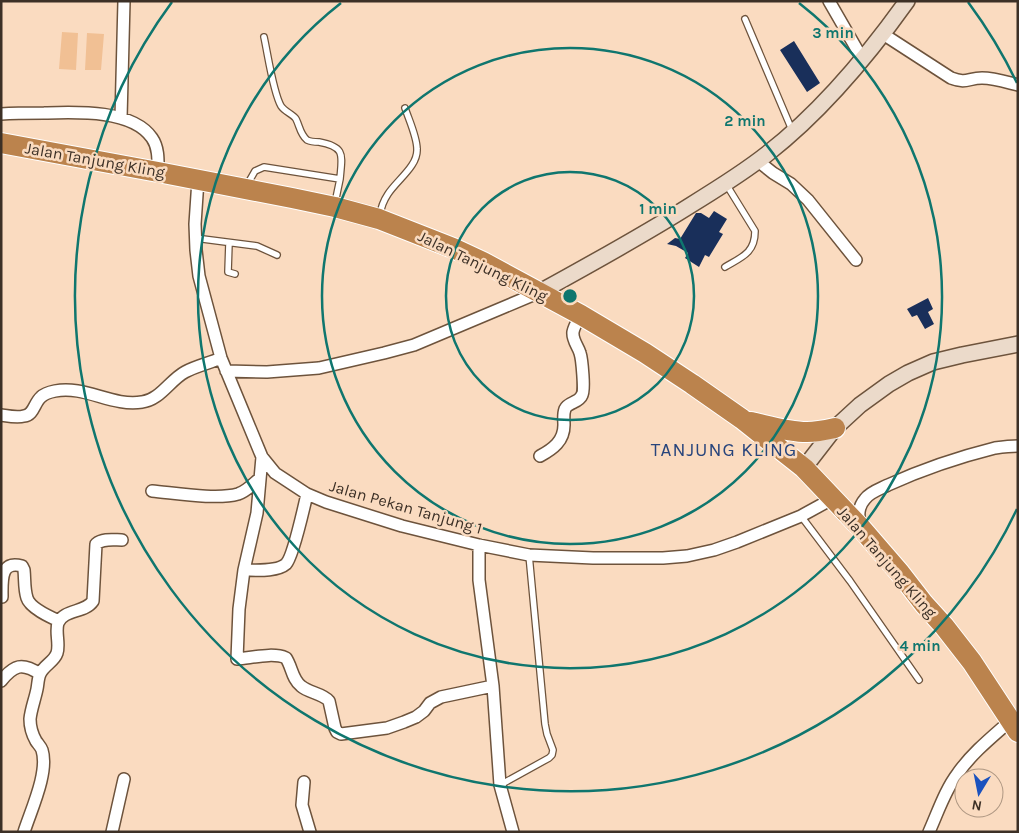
<svg xmlns="http://www.w3.org/2000/svg" width="1019" height="833" viewBox="0 0 1019 833" font-family="Karla,sans-serif">
<rect width="100%" height="100%" fill="#fadbc0"/>
<path fill="#f1c094" d="M62 32 78 33 76 70 59 69Z
M87 33 104 34 101 70H85Z"/>
<path fill="#192f5a" d="M794 41 820 83 807 92 780 50Z
M714 211 727 219 719 232 723 234 709 257 705 255 699 267 685 258 688 253 676 246 667 244 675 238 680 239 696 213H701L709 218Z
M928 298 933 309 928 312 934 324 925 329 917 315 912 317 907 309Z"/>
<g fill="none" stroke-linecap="round" stroke-linejoin="round">
<defs>
<path id="lane" d="M745 19 792 130
M264 37C268 55 273 92 281 106 285 112 293 114 296 119 300 127 300 134 307 140 311 142 314 142 319 142 346 147 342 155 340 179
M247 185 255 171 264 167 340 179 335 203
M380 215C381 207 384 200 388 194 397 180 418 166 417 149 417 137 409 120 405 108
M195 238 257 246 277 255
M229 243 228 272 235 274
M725 267C742 257 755 253 755 231L726 184
M801 516 850 581 919 680
M500 785 549 758 552 755 553 750 547 734 545 724 529 555"/>
<path id="street" d="M829 1 863 60
M883 34 951 78C967 84 968 78 982 78 994 78 1006 82 1018 85
M1 114C15 113 30 113 44 113 75 112 132 109 152 138 159 148 158 161 158 172
M121 118 124 1
M758 161 773 173 791 184 808 200 856 260
M198 180 195 224 196 250 199 276 221 358 262 457 275 473 307 494 326 502 402 526 479 545 529 555 593 558H663L687 556 714 550 737 542 801 516 832 499
M226 371 267 372 319 368 384 353 414 345 540 292
M1 415C8 416 17 418 24 416 34 415 34 403 41 397 45 393 50 392 55 391 85 385 112 407 142 402 160 400 170 380 185 372 196 366 210 363 221 358
M540 456C553 449 564 441 564 425 564 420 563 414 565 409 568 402 579 403 582 395 585 391 582 359 580 353 578 346 572 340 573 332 574 326 578 320 581 315
M262 457 257 513 244 570 239 609 237 659C251 658 273 652 286 658 292 667 292 679 301 686 309 693 322 693 329 701L335 728 337 732 341 734 387 728 404 722 416 717 424 711 430 703 441 697 493 686
M152 491C175 493 217 500 238 494 247 491 253 484 260 478
M860 524C858 515 858 507 865 499 870 492 880 489 888 485 921 470 959 457 995 448 1002 447 1010 446 1018 446
M479 545V580L493 686 500 785 513 832
M244 570C255 570 277 572 286 564 293 557 304 507 307 494
M2 597C2 581 0 560 22 566L24 570C25 579 24 589 27 598 30 608 50 617 59 621
M1 681C14 665 22 662 40 674
M304 782 302 805 310 832
M24 832C31 810 49 772 42 750 41 747 38 744 36 741 32 734 30 727 30 719 31 709 35 699 37 689 38 684 38 678 40 674 44 665 54 662 57 653 60 644 55 632 58 623 64 609 85 613 93 601L96 544C103 538 114 540 122 540
M112 832 124 779
M929 832C938 812 945 790 958 773 972 753 992 737 1010 721"/>
<path id="secondary" d="M540 292C591 264 642 236 691 205 717 189 743 173 767 154 821 112 867 57 907 1
M804 468 835 428 860 405 889 384 908 373 933 362 962 355 1018 344"/>
<path id="highway" d="M1 143 158 172 292 198 335 207 379 219 453 248 483 262 581 315 645 353 692 384 742 419 804 468 862 529 900 573 924 604 944 626 972 662 1018 732
M751 422C769 426 788 432 807 432 816 432 826 430 835 428"/>
</defs>
<use href="#lane" stroke="#6d533c" stroke-width="8"/>
<use href="#street" stroke="#6d533c" stroke-width="14"/>
<use href="#secondary" stroke="#6d533c" stroke-width="18"/>
<use href="#highway" stroke="#fff" stroke-width="22"/>
<use href="#lane" stroke="#fff" stroke-width="5.5"/>
<use href="#street" stroke="#fff" stroke-width="11"/>
<use href="#secondary" stroke="#ebdaca" stroke-width="15"/>
<use href="#highway" stroke="#bb834d" stroke-width="20"/>
</g>
<g fill="none" stroke="#0f766e" stroke-width="2.5">
<circle cx="570" cy="296" r="124"/>
<circle cx="570" cy="296" r="248"/>
<path d="M799 3A372 372 0 1 1 341 3"/>
<path d="M1017 509A495 495 0 1 1 172 2M968 2A495 495 0 0 1 1017 83"/>
</g>
<g text-anchor="middle" dominant-baseline="central" stroke-width="5" stroke-linejoin="round" paint-order="stroke">
<g font-size="16" fill="#3c3026" stroke="#fadbc0">
<text transform="translate(95 160) rotate(10)">Jalan Tanjung Kling</text>
<text transform="translate(483 266) rotate(26)">Jalan Tanjung Kling</text>
<text transform="translate(406 507) rotate(16)">Jalan Pekan Tanjung 1</text>
<text transform="translate(887 562) rotate(49)">Jalan Tanjung Kling</text>
</g>
<g font-size="19" letter-spacing="1" fill="#28457c" stroke="#fadbc0">
<text x="724" y="450">TANJUNG KLING</text>
</g>
</g>
<circle cx="570" cy="296" r="8" fill="#0f766e" stroke="#fadbc0" stroke-width="2.5"/>
<g font-size="15" text-anchor="middle" font-weight="bold" fill="#0f766e" stroke="#fadbc0" stroke-width="5" stroke-linejoin="round" paint-order="stroke">
<text x="833" y="38">3 min</text>
<text x="745" y="126">2 min</text>
<text x="658" y="214">1 min</text>
<text x="920" y="651">4 min</text>
</g>
<rect width="1019" height="833" fill="none" stroke="#3c3026" stroke-width="5"/>
<g transform="translate(979 793) rotate(190)"><circle r="24" fill="#fadbc0" stroke="#ae9782"/>
<path d="M0-4L9 19L0 12L-9 19Z" fill="#1b52be"/>
<text y="-8" font-size="14" font-weight="bold" text-anchor="middle" fill="#3c3026">N</text>
</g>
</svg>
